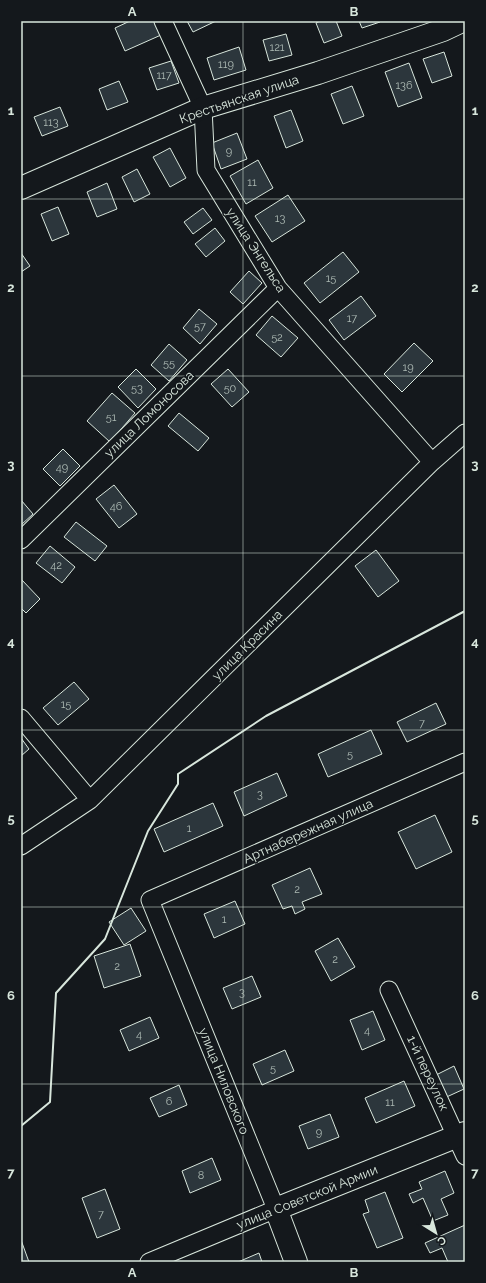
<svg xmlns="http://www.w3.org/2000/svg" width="486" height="1283" viewBox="0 0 486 1283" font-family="Raleway,sans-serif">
<rect width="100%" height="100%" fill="#14181c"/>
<path fill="#2c363c" stroke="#d8e6dc" d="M130 21H155L161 35 125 51 115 28Z
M187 21H216L193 32Z
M320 21H336L342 36 324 43 316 23Z
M359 21H380V22L362 28Z
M286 34 292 55 269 61 263 40Z
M239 47 246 70 214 80 207 58Z
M444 52 452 76 432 83 423 59Z
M171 61 179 83 157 90 149 68Z
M409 63 422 98 398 107 385 72Z
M119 81 128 102 107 110 99 89Z
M352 86 364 116 343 124 331 94Z
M60 107 68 126 42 136 34 117Z
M291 110 303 141 286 148 274 116Z
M237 133 247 159 221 169 212 143Z
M170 148 186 178 170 187 153 157Z
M258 160 273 188 246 204 230 176Z
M137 169 150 194 134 202 122 177Z
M107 183 117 209 97 217 87 192Z
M288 195 305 221 272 242 255 216Z
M58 207 69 234 52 241 41 214Z
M203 208 212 220 193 234 184 222Z
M215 228 225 241 206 257 195 244Z
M343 252 359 272 320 303 304 283Z
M21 253 30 266 21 272Z
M249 271 262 283 243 304 230 292Z
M361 296 376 316 344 340 329 320Z
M199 309 217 324 200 344 183 328Z
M272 316 298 338 281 357 256 335Z
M414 343 433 361 402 392 384 374Z
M169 344 187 360 169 381 151 365Z
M136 369 156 389 138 408 118 387Z
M228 369 249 392 232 407 211 384Z
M112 393 135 413 110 442 87 421Z
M179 413 209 438 198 451 168 426Z
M63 449 80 466 60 486 43 469Z
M114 485 137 514 119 528 96 499Z
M21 500 33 514 21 525Z
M76 522 107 546 95 561 64 537Z
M50 546 75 567 62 583 36 563Z
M376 550 399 581 378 597 355 566Z
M21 579 40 599 26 613 21 608Z
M74 682 89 699 58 725 43 708Z
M436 703 446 724 407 742 397 722Z
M371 730 382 754 328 777 318 754Z
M21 738 29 749 21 756Z
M277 773 287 796 244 816 234 792Z
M213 803 223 826 164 852 154 829Z
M435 815 452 852 416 869 398 832Z
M310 868 322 894 302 902 305 909 295 914 292 906 283 909 272 885Z
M235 901 245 924 214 938 204 914Z
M131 908 146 931 124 945 109 922Z
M338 938 355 967 331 981 315 951Z
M130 944 141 976 104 988 94 956Z
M252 976 261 997 232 1009 223 988Z
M373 1011 385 1040 362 1050 350 1020Z
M150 1017 159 1038 129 1051 120 1030Z
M285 1050 294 1071 262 1085 253 1064Z
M454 1066 464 1089 440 1100 430 1078Z
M404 1081 415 1106 376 1123 365 1098Z
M179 1085 187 1105 159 1117 150 1098Z
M330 1114 339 1137 308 1149 299 1126Z
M212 1158 221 1180 190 1193 182 1171Z
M445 1171 454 1193 441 1199 448 1215 433 1221 423 1198 413 1203 409 1194 422 1189 419 1182Z
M105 1189 120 1229 97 1238 82 1198Z
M385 1192 403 1238 377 1248 363 1214 369 1212 365 1200Z
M465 1225V1262H448L442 1248 430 1253 425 1243Z
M21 1240 29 1262H21Z
M259 1253 262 1262H238Z"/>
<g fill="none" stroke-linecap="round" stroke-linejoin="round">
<defs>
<path id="minor" d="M163 21 203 108 206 170 278 288 432 462
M21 540 278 288
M21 718 90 800
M21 846 90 800 432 462 465 433
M389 990 465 1156
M149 1262 276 1209 150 900 465 762"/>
<path id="tertiary" d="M21 188 203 108 318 73 443 30 462 21
M296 1262 276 1209 465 1133"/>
</defs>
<use href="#minor" stroke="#d8e6dc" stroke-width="19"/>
<use href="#tertiary" stroke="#d8e6dc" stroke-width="24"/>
<use href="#minor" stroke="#14181c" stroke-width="17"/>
<use href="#tertiary" stroke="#14181c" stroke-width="22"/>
<path stroke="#d8e6dc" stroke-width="2" d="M21 1126 50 1102 56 993 105 939 148 831 178 784V774L266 716 465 611"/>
</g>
<path fill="none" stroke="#d8e6dc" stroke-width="1" stroke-opacity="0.55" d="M243 21V1262M21 199H465M21 376H465M21 553H465M21 730H465M21 907H465M21 1084H465"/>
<g text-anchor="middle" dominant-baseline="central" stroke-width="3" stroke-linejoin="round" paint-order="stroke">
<g font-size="11" fill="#adbab4">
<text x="277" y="47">121</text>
<text x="226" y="64">119</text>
<text x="164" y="75">117</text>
<text x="404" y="85">136</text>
<text x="51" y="122">113</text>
<text x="229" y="151">9</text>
<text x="252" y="182">11</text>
<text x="280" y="218">13</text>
<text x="331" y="278">15</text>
<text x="352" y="318">17</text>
<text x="200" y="326">57</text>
<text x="277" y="337">52</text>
<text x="169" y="363">55</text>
<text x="408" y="367">19</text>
<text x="137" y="388">53</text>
<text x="230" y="388">50</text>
<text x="111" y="417">51</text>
<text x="62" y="467">49</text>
<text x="116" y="506">46</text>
<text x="56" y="565">42</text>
<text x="66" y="704">15</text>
<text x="422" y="723">7</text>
<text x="350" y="754">5</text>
<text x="260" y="794">3</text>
<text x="189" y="828">1</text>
<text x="297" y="889">2</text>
<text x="224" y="919">1</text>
<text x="335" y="959">2</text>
<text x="117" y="966">2</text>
<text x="242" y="992">3</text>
<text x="367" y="1030">4</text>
<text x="139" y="1034">4</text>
<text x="273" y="1068">5</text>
<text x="169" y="1101">6</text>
<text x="390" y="1102">11</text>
<text x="319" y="1132">9</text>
<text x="201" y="1175">8</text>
<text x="101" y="1214">7</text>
</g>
<g font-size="13" fill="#d8e6dc" stroke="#14181c">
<text transform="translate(239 99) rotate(-19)">Крестьянская улица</text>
<text transform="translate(256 250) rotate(57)">улица Энгельса</text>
<text transform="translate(149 414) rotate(-44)">улица Ломоносова</text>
<text transform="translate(247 645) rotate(-45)">улица Красина</text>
<text transform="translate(308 831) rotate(-24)">Артнабережная улица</text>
<text transform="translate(428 1073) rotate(65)">1-й переулок</text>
<text transform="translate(224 1081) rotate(68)">улица Ниловского</text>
<text transform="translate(307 1197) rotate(-22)">улица Советской Армии</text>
</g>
</g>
<rect width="486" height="1283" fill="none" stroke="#14181c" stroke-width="44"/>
<g transform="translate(436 1233) rotate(143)" stroke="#14181c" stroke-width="3" paint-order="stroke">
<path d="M0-3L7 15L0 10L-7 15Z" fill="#d8e6dc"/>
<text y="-6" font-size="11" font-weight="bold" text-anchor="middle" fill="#d8e6dc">С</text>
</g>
<rect x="22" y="22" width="442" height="1239" fill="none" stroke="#d8e6dc" stroke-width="1.5"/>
<g font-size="13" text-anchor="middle" font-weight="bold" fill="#d8e6dc">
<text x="132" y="16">A</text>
<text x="354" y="16">B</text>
<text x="11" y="115">1</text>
<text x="475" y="115">1</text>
<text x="11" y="292">2</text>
<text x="475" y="292">2</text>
<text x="11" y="469">3</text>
<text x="475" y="469">3</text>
<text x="11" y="646">4</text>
<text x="475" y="646">4</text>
<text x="11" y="823">5</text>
<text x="475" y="823">5</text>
<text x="11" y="1000">6</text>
<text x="475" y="1000">6</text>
<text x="11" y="1177">7</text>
<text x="475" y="1177">7</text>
<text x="132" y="1277">A</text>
<text x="354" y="1277">B</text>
</g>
</svg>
